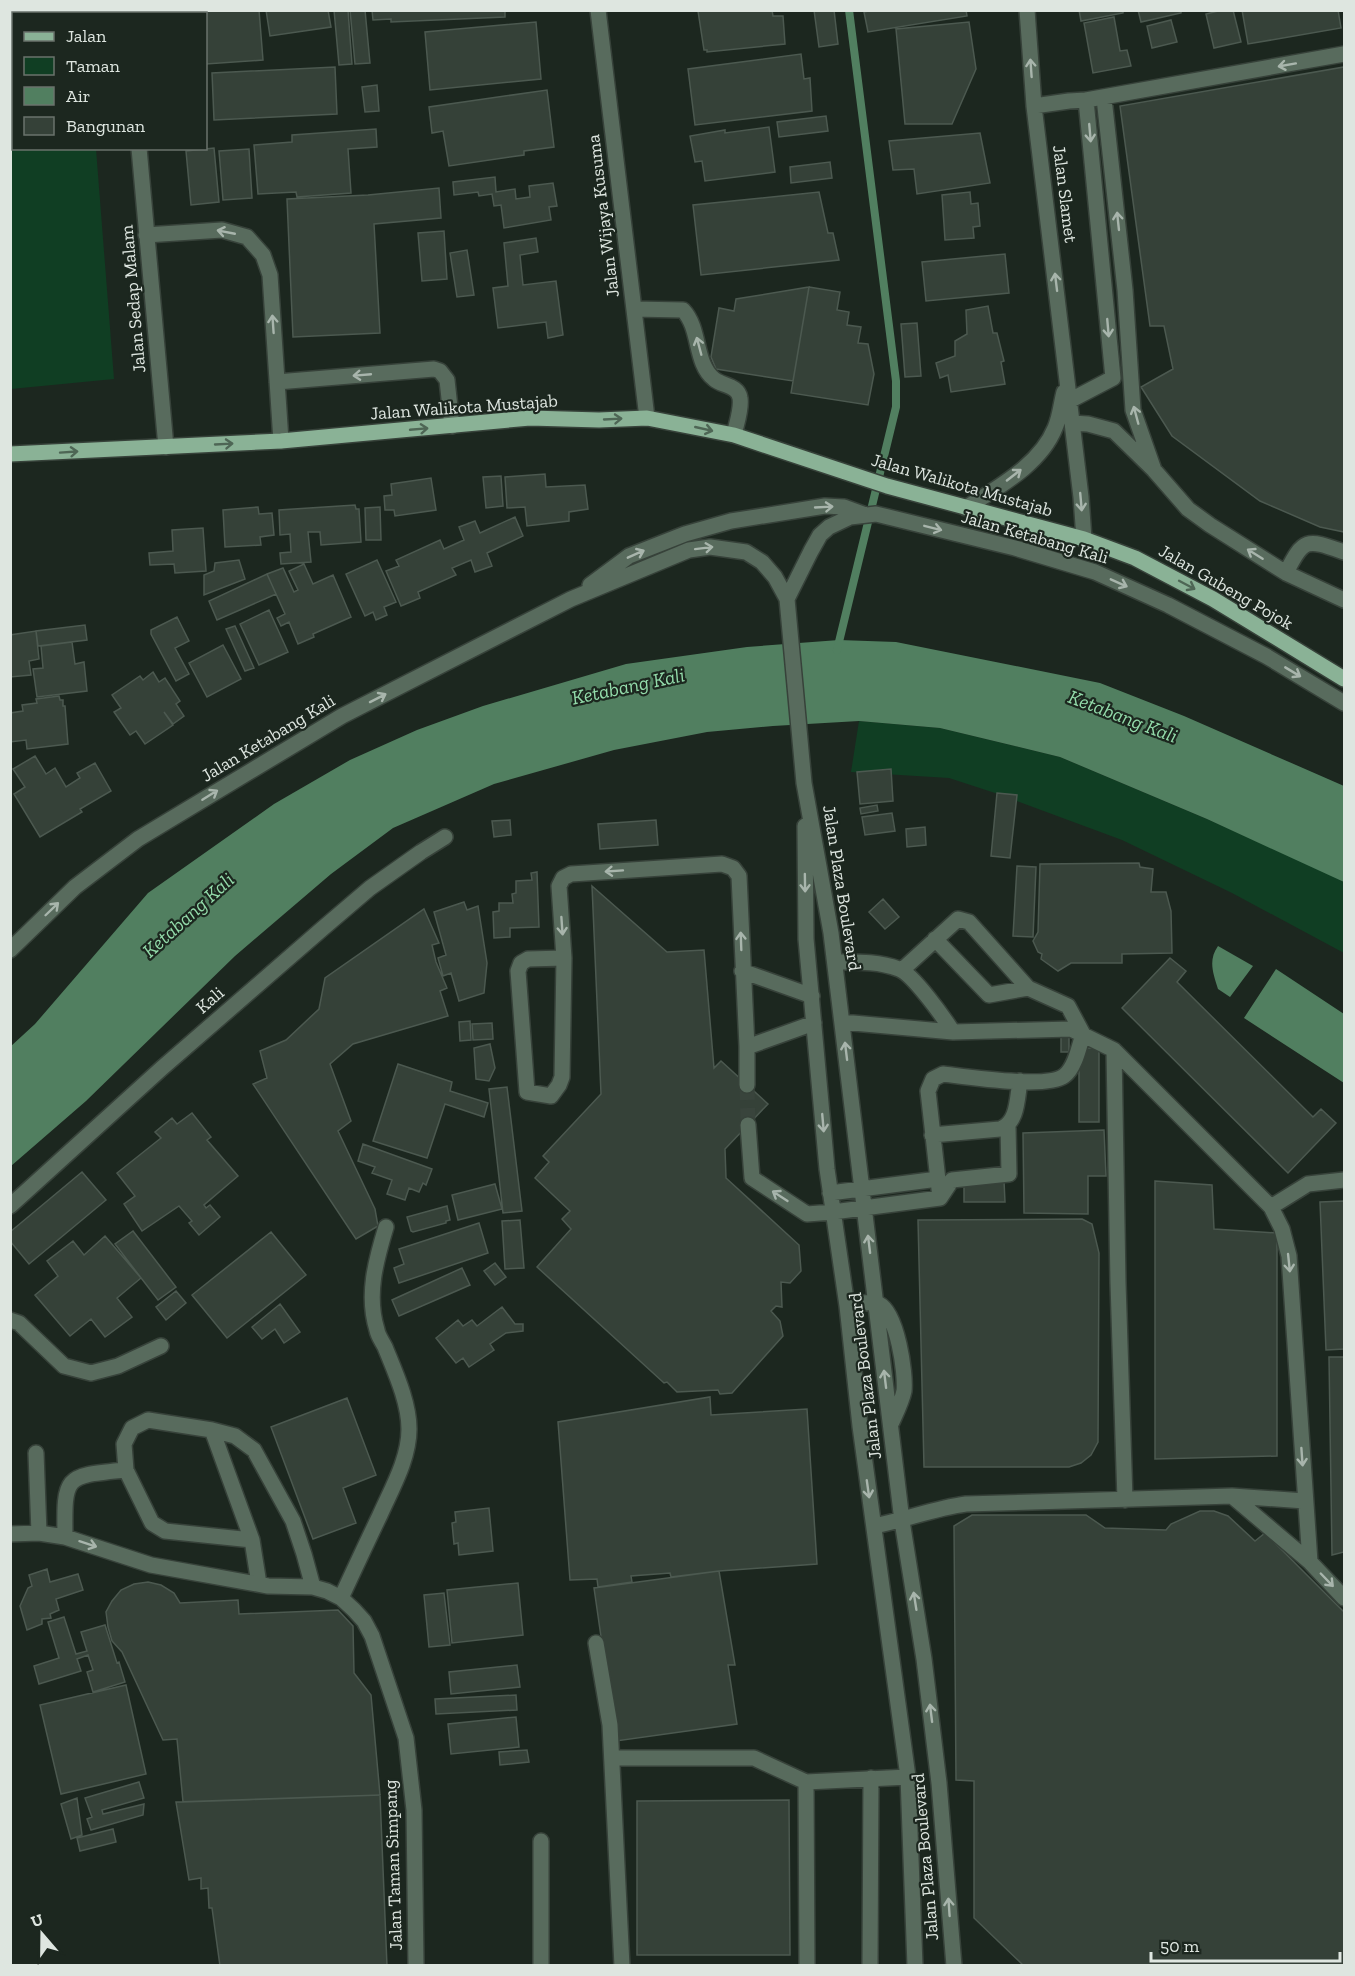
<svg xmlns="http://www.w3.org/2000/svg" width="1355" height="1976" viewBox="0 0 1355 1976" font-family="'Zilla Slab',serif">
<rect width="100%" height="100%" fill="#1c271f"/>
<path fill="#103e23" d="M13 18 14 148 96 149 114 379 11 389 10 19Z
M859 721 940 728 1060 757 1207 819 1329 874 1344 882V953L1232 893 1122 840 995 793 949 778 851 772Z"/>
<path fill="#517f60" d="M839 640 896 642 1100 683 1184 716 1344 786V882L1207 819 1060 757 940 728 859 721 773 726 707 732 614 750 494 784 393 828 331 874 235 956 86 1101 11 1166 10 1047 35 1024 148 893 274 804 350 760 417 730 483 706 626 664 747 647Z
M1218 946 1253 966 1230 997 1218 989C1213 973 1208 960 1218 946Z
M1276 969 1344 1014V1083L1244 1018Z"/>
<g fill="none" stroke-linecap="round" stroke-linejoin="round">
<path stroke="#517f60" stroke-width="8" d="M837 650 896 407V381L849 10"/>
</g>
<path fill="#354138" stroke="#4c5950" stroke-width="1.5" d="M199 10H259L263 60 206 64V14H199Z
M266 10H328L331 27 270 36Z
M334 10H348L352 64 339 65Z
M350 10H365L370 63 355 64Z
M372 10H505V17L391 22V19L373 20Z
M772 10 773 16H783L785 44 707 52V50H704L698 11Z
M814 10H834L838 44 819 47Z
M873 10H966L967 16 868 32 864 12Z
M1079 10H1123V13L1081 21Z
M1138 10H1181V13L1141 22Z
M1222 10H1233L1241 42 1214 48 1206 14Z
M1242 10H1338L1341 28 1248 44Z
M1114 17 1120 51 1127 50 1131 66 1093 73 1084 23Z
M1171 20 1177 42 1152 48 1147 26Z
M536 22 541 79 430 90 425 32Z
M969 22 976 69 952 124H905L896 29Z
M801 54 804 79 810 78 812 111 695 125 688 69Z
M335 67 337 114 214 120 212 73Z
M1344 67V532L1320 527 1260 501 1172 436 1141 387 1173 369 1164 326H1150L1120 106Z
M377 85 379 111 365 112 362 87Z
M547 90 554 147 524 151V155L449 166 443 131 432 133 429 107Z
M826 116 828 131 779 137 777 122Z
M769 127 775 172 705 181 702 161 695 162 690 136 725 130V133Z
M376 129 377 147 348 149 351 193 297 197 296 192 258 194 254 145 292 142V135Z
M980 133 990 183 917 194 914 169 893 170 889 141Z
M214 148 219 202 191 205 186 151Z
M249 149 252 198 223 200 219 151Z
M830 162 832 178 791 183 790 167Z
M495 177 496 192 515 189 516 199 530 197 529 186 553 183 557 206 549 207 551 220 504 228 501 205 494 206 492 194 479 196 478 192 454 195 453 182Z
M439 188 441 218 374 224 380 333 293 337 287 199 368 195Z
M819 192 828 233H833L839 260 701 275 693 205Z
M970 192 971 204 978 203 980 226 973 227 974 238 945 240 942 195Z
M444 231 447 279 422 281 418 233Z
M536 238 538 252 520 255 523 285 556 281 563 335 548 338 546 322 498 328 493 288 508 286 504 243Z
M467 250 474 295 457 297 450 253Z
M1005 254 1009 293 926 301 922 262Z
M809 287 793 381 716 369 711 357 719 308 734 311 736 299Z
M809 287 840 292 837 310 849 312 847 325 861 327 858 343 868 344 874 374 868 405 791 393Z
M988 306 993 333H997L1004 361 1001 362 1005 384 951 392 948 375 940 378 936 363 955 356V341L967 334 966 310Z
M917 323 921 376 905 377 901 324Z
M545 474 546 487 585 485 588 509 569 512V521L527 526 525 507 507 508 505 477Z
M501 476 503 506 486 508 483 477Z
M431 478 436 510 395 516 394 510H385L384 496 392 495 391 484Z
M355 505 356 509H359L361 542 321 545 320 532H308L311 562 281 564 280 553 291 552 290 534 280 535 279 510Z
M258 507 259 514 272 513 274 535 260 537 261 545 225 547 223 510Z
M380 507 381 540H366L365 508Z
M515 517 523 536 487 553 492 566 475 572 471 560 452 568 456 575 418 592 420 598 401 606 386 571 399 566 396 560 440 540 444 549 464 540 459 527 475 521 480 533Z
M203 528 206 571 175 573 174 564 150 565 149 553 173 551 172 530Z
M239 560 245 579 204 595V575L214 571 215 563Z
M377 560 396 602 384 607 387 615 376 620 373 612 365 616 346 574Z
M304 564 313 584 333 575 351 617 313 634 314 637 298 644 289 622 281 626 277 618 285 614 267 574 283 568 294 592 298 590 289 571Z
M267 574 276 594 217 620 209 601Z
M269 610 288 652 259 665 240 624Z
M177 617 189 641 175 648 189 674 176 681 151 634V630Z
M85 625 87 640 38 646 36 631Z
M235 626 254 668 245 671 226 629Z
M36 631 39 659 29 661 31 675 10 677V635Z
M72 642 75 664 84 662 87 691 37 697 33 669 43 668 41 646Z
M223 645 241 679 207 697 189 663Z
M153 672 159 682 165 678 180 701 176 704 184 716 173 724 164 712 173 725 145 744 136 731 130 735 114 712 121 708 112 695 140 676 143 680Z
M59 696 60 700H63V706H65L68 744 27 749 26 740 10 742V713L23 711 22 705 37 703 36 699Z
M35 756 46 774 55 768 66 787 80 778 77 773 95 763 111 791 80 809 82 812 40 837 14 794 25 787 13 769Z
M891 769 893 801 860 804 857 772Z
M997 793 1017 795 1010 858 991 856Z
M877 805 878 811 861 814 860 808Z
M892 813 895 831 865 835 862 817Z
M510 820 511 835 494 837 492 821Z
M656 820 658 845 600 849 598 824Z
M925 827 926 845 907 847 906 829Z
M1139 863 1140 867 1153 869 1151 892H1166L1171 911 1172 953 1122 954V963H1071L1058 971 1041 959 1042 954 1038 952 1033 941 1038 932 1040 864Z
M1017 866 1036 867 1033 937 1013 936Z
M537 872 539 927 510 928V937L494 938 493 912 499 911V903H513L512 894 516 893V881L532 880 531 873Z
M592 886 667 952 704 950 714 1068 721 1061 768 1104 725 1149 726 1178 799 1245 801 1271 790 1283 781 1282 782 1307 776 1306 771 1311 780 1321 783 1336 732 1393 720 1394 718 1390 677 1392 667 1382 664 1383 537 1267 571 1229 562 1219 570 1211 535 1178 549 1162 543 1156 601 1094Z
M883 899 899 917 885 929 869 912Z
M464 902 467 910 478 906 487 963 484 993 459 1001 451 973 443 976 438 958 446 955 434 912Z
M424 909 439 943 432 945 436 962 447 988 440 991 448 1016 353 1044 330 1064 351 1121 338 1131 375 1209 378 1226 356 1239 253 1084 267 1078 260 1051 286 1040 319 1009 325 978Z
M1170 958 1186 971 1177 982 1313 1117 1321 1109 1336 1123 1288 1173 1122 1008Z
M470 1021 471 1040 460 1041 459 1022Z
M492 1023 493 1039 473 1040 472 1024Z
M1061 1035H1069V1052H1061Z
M490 1044 495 1068 489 1081 476 1079 474 1048Z
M1079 1048H1099V1122H1079Z
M398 1064 452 1082 450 1091 488 1103 484 1117 445 1104 427 1158 373 1141Z
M507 1087 522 1211 503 1213 489 1089Z
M192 1113 211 1137 207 1140 238 1176 204 1205 206 1208 210 1205 220 1217 199 1235 189 1223 192 1221 179 1206 142 1231 124 1204 135 1196 117 1173 161 1138 155 1132 172 1118 177 1124Z
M1104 1130 1106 1176H1088V1214L1024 1213 1023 1133Z
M363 1144 432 1169 426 1185 423 1183 419 1192 409 1188 405 1200 387 1194 392 1180 372 1173 375 1167 358 1161Z
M82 1172 106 1200 29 1264 10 1241V1232Z
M1004 1181 1005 1202H964V1182Z
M1155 1181 1212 1185 1214 1229 1277 1233V1456L1155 1459Z
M495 1184 502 1209 458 1220 452 1195Z
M1344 1201V1349L1326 1350 1320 1202Z
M447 1206 450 1220 446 1221V1223L413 1232 411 1231 407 1217Z
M1082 1219 1092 1224 1099 1253 1098 1442 1091 1455 1081 1463 1069 1467H924L918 1220Z
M520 1220 524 1268 505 1269 502 1221Z
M479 1223 488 1253 399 1283 394 1268 404 1264 399 1249Z
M133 1231 176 1287 158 1300 115 1244Z
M271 1232 306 1275 227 1338 192 1295Z
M105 1236 141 1278 117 1298 132 1317 105 1337 91 1319 70 1336 35 1295 58 1276 47 1261 73 1241 84 1255Z
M495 1263 506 1277 495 1285 484 1271Z
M462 1268 470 1285 399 1316 392 1300Z
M176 1291 186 1303 166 1320 156 1307Z
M280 1304 300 1332 284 1343 275 1329 262 1339 252 1327Z
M502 1307 515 1324H523V1331L506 1333 490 1344 494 1350 469 1367 463 1358 456 1363 436 1338 458 1320 463 1326 472 1320 477 1326Z
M1329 1357H1344V1552L1332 1555Z
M710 1397 711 1415 807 1409 817 1564 719 1571 671 1577 670 1573 631 1576 632 1582 598 1587 597 1579 570 1580 558 1422Z
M347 1398 376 1475 343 1488 356 1523 313 1539 271 1427Z
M489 1508 493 1551 459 1555 458 1543 454 1544 452 1523 456 1522 455 1512Z
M1200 1511H1214L1228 1516 1255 1541 1265 1533 1344 1612V1966H1024L974 1918V1781L956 1780 954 1526 972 1515H1086L1105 1528 1166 1530 1171 1524Z
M47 1569 50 1582 78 1574 83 1590 56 1599 59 1610 50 1614 51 1618 42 1619V1624L27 1630 20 1606 28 1588 32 1586 29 1575Z
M719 1571 735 1665H728L737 1724 616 1741 594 1588Z
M148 1582 161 1585 174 1593 180 1603 238 1600 239 1614 338 1610 353 1626 354 1673 371 1695 380 1795 183 1802 177 1739 163 1740 122 1652 112 1641 108 1627 106 1612 112 1601 121 1590 134 1584Z
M518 1583 523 1635 452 1643 447 1590Z
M444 1593 450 1645 429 1647 424 1595Z
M64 1617 76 1654 87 1651 81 1632 105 1625 117 1663 119 1662 125 1682 93 1692 87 1672 93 1670 88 1655 77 1659 81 1671 39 1684 34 1666 59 1658 48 1622Z
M517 1665 520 1687 451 1694 449 1672Z
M126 1685 146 1774 61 1794 40 1705Z
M516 1695 517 1710 436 1714 435 1699Z
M516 1717 519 1747 451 1754 448 1724Z
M527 1750 529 1762 500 1765 499 1752Z
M139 1782 144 1798 102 1810 103 1814 144 1804 143 1815 91 1830 87 1819 92 1817 85 1798Z
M380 1795 387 1966H220L212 1908H209L208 1888 201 1889V1878L189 1880 176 1802Z
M77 1798 82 1835 71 1839 61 1804Z
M789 1800 790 1955H637V1801Z
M113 1829 116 1842 80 1851 77 1838Z"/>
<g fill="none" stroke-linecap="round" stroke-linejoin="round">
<path stroke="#39443c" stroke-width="15" stroke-dasharray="15 8" stroke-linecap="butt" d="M747 1085 748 1125"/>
<defs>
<path id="minor" d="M127 10V14
M598 10 647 418
M1027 10 1034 106 1081 497 1084 539
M1104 98 1125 290 1133 410 1154 470
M1034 106 1069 101 1086 100
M139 148 166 447
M146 235 222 230 247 237 263 255 270 275 281 441
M634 309 683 310C701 329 694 363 714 379 722 386 738 385 740 398 742 409 736 425 734 435
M277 382 434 369 440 371 447 380 452 426
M1069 401 1113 378 1086 100 1344 54
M1072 423 1088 424 1114 431 1154 470 1188 509 1210 525 1286 573 1344 600
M966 508C998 487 1040 465 1055 428 1060 417 1061 403 1064 392
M1286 573C1304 537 1307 539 1344 552
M590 585 629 556 685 534 731 521 825 506 844 507 863 514
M787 599 811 551 820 535 829 527 850 517 876 514 1015 548 1095 572 1168 605 1266 656 1344 703
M805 826 806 939 827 1169 847 1306 860 1426 908 1777 915 1966
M935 939 989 995 1028 988
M10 950 75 887 138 839 342 716 571 599 689 550 710 547 746 552 762 562 775 577 787 599 804 783 831 933 902 1521 924 1659 939 1783 954 1966
M564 958 528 959 521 963 518 971 527 1092 551 1096 559 1085 562 1077 564 958 559 886 563 878 571 874 722 864 733 868 739 876 747 1047
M835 962C856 962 878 961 899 969 913 974 944 1018 953 1032
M902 970 958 919 969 922 1028 988 1068 1006 1083 1034C1079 1047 1075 1068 1064 1076 1046 1089 968 1077 943 1074L933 1079 928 1091 940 1198
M742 971 812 996
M842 1022 953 1032 1071 1029 1114 1050 1271 1207 1282 1229 1289 1256 1310 1562
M1114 1050 1118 1283 1125 1500
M747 1085V1047L814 1023
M748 1125 752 1178 807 1214 833 1212 940 1198 952 1180 1009 1174 1008 1126
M932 1135 1000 1129C1018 1123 1017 1098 1020 1081
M830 1193 938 1179
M10 1206 162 1068 322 929 370 888 421 852 445 837
M1271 1207 1308 1184 1344 1180
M847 1306C856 1305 871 1300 879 1304 897 1313 906 1373 904 1391 902 1401 896 1413 892 1422
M10 1320 19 1323 64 1366 91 1373 118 1366 161 1346
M212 1430 252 1540
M36 1453 39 1533
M1232 1496 1305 1501
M874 1526C905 1520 935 1508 966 1504L1232 1496 1310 1562 1344 1598
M10 1534 39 1533 65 1537 151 1565 268 1586 313 1587 327 1591 341 1598 354 1610 364 1621 372 1636 406 1738 414 1810 416 1966
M65 1537C64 1474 65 1476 126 1470
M259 1584 252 1540 165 1531 152 1523 126 1470 124 1444 132 1428 148 1420 212 1430 235 1436 254 1450 293 1521 304 1554 313 1587
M341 1598C354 1570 367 1542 380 1515 392 1488 409 1459 409 1429 409 1402 395 1372 385 1347 382 1341 378 1336 377 1330 366 1295 376 1260 386 1227
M596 1643 610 1725 622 1966
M613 1758H754L806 1782 908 1777
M806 1782 807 1966
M541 1841V1966
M870 1966 871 1778"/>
<path id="major" d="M10 454 281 441 530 418 599 420 647 418 734 435 887 486 1084 539 1135 558 1213 599 1344 679"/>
</defs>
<use href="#minor" stroke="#37423a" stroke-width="18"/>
<use href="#major" stroke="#37423a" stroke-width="18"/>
<use href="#minor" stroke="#586b5d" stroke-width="15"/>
<use href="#major" stroke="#8ab296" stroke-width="15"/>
</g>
<defs><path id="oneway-shaft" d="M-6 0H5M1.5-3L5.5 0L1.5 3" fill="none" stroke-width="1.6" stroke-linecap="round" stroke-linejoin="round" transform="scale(1.5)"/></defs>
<g stroke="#a8b5ac">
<use href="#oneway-shaft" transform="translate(1287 65) rotate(170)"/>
<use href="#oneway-shaft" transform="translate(1031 68) rotate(-94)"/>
<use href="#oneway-shaft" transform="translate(1090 133) rotate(85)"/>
<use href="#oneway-shaft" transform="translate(1118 221) rotate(-96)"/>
<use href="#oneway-shaft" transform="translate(226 232) rotate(-169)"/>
<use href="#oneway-shaft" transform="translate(1056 282) rotate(-97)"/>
<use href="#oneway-shaft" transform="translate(273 324) rotate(-94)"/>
<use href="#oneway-shaft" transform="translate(1108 328) rotate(85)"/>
<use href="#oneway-shaft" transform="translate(699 346) rotate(-105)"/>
<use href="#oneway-shaft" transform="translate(362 375) rotate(175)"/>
<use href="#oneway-shaft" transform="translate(1136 415) rotate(-105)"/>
<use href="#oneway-shaft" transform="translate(1014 475) rotate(-38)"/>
<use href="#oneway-shaft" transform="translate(1081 502) rotate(85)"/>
<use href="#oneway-shaft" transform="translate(824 507) rotate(-3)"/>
<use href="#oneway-shaft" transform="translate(933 528) rotate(14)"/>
<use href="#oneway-shaft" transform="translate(704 548) rotate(-7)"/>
<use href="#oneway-shaft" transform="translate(636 554) rotate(-24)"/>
<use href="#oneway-shaft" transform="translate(1255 554) rotate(-148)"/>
<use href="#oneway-shaft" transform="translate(1119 583) rotate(24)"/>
<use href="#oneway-shaft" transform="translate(1293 672) rotate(31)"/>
<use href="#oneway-shaft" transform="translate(378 698) rotate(-27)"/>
<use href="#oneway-shaft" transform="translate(210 795) rotate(-32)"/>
<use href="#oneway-shaft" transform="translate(614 871) rotate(176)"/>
<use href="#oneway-shaft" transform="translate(805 883) rotate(89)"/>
<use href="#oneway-shaft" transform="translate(52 909) rotate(-44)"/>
<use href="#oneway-shaft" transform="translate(562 926) rotate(86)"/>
<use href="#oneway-shaft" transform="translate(741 941) rotate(-92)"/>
<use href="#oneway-shaft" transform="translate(846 1051) rotate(-97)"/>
<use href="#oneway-shaft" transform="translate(823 1123) rotate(85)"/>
<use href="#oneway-shaft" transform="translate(780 1196) rotate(-147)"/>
<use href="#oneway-shaft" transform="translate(869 1244) rotate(-97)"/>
<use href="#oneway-shaft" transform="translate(1289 1263) rotate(84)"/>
<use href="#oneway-shaft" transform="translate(885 1379) rotate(-97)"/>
<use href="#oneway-shaft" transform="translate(1302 1457) rotate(86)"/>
<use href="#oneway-shaft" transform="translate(868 1489) rotate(82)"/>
<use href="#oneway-shaft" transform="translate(88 1544) rotate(18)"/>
<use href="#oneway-shaft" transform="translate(1327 1580) rotate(46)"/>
<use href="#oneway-shaft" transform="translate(915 1601) rotate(-99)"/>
<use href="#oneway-shaft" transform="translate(931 1713) rotate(-97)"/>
<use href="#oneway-shaft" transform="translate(949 1907) rotate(-94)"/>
</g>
<g stroke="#4e6655">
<use href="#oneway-shaft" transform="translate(613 419) rotate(-3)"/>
<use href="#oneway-shaft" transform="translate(419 429) rotate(-5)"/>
<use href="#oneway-shaft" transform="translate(704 429) rotate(13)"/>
<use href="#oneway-shaft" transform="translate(224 444) rotate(-3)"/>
<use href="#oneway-shaft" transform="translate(69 452) rotate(-4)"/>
<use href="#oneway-shaft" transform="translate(1187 585) rotate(28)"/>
</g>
<g text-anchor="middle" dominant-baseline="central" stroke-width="4.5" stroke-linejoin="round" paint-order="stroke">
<g font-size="18" fill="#dee6e0" stroke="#1c271f">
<text transform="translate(1065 194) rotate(83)">Jalan Slamet</text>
<text transform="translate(603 216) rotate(-97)">Jalan Wijaya Kusuma</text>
<text transform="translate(133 299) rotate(-95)">Jalan Sedap Malam</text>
<text transform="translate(464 407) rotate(-4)">Jalan Walikota Mustajab</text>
<text transform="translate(962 485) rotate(16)">Jalan Walikota Mustajab</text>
<text transform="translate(1035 537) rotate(16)">Jalan Ketabang Kali</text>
<text transform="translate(1226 587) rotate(30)">Jalan Gubeng Pojok</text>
<text transform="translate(268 738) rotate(-31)">Jalan Ketabang Kali</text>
<text transform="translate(842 888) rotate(81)">Jalan Plaza Boulevard</text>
<text transform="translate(210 1000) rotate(-41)">Kali</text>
<text transform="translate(865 1376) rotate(-97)">Jalan Plaza Boulevard</text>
<text transform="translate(925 1857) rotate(-95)">Jalan Plaza Boulevard</text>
<text transform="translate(393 1865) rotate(-92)">Jalan Taman Simpang</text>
</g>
<g font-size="20" font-style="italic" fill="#93dbaa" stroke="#1c271f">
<text transform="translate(628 686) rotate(-12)">Ketabang Kali</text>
<text transform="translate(1123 716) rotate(21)">Ketabang Kali</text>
<text transform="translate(188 915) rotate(-42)">Ketabang Kali</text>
</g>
</g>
<rect width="1355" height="1976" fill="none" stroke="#dee6e0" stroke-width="24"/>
<rect x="12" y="12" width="195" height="138" fill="#1c271f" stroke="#6a736c" stroke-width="1.5"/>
<rect x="24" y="32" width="30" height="9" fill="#8ab296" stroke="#6a736c" stroke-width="1.5"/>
<text x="66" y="42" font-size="18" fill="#dee6e0">Jalan</text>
<rect x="24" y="57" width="30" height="18" fill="#103e23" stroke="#6a736c" stroke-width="1.5"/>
<text x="66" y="72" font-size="18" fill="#dee6e0">Taman</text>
<rect x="24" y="87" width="30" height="18" fill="#517f60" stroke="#6a736c" stroke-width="1.5"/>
<text x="66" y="102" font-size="18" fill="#dee6e0">Air</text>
<rect x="24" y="117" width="30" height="18" fill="#354138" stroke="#6a736c" stroke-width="1.5"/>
<text x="66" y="132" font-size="18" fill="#dee6e0">Bangunan</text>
<g transform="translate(42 1934) rotate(340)" stroke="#1c271f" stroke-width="4.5" paint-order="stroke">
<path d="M0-4.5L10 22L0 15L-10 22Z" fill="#dee6e0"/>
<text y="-9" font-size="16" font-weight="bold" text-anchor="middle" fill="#dee6e0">U</text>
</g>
<path d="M1151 1952v9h189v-9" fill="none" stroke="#dee6e0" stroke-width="3"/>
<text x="1160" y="1952" font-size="18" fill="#dee6e0" stroke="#1c271f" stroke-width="4.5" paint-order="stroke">50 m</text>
</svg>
